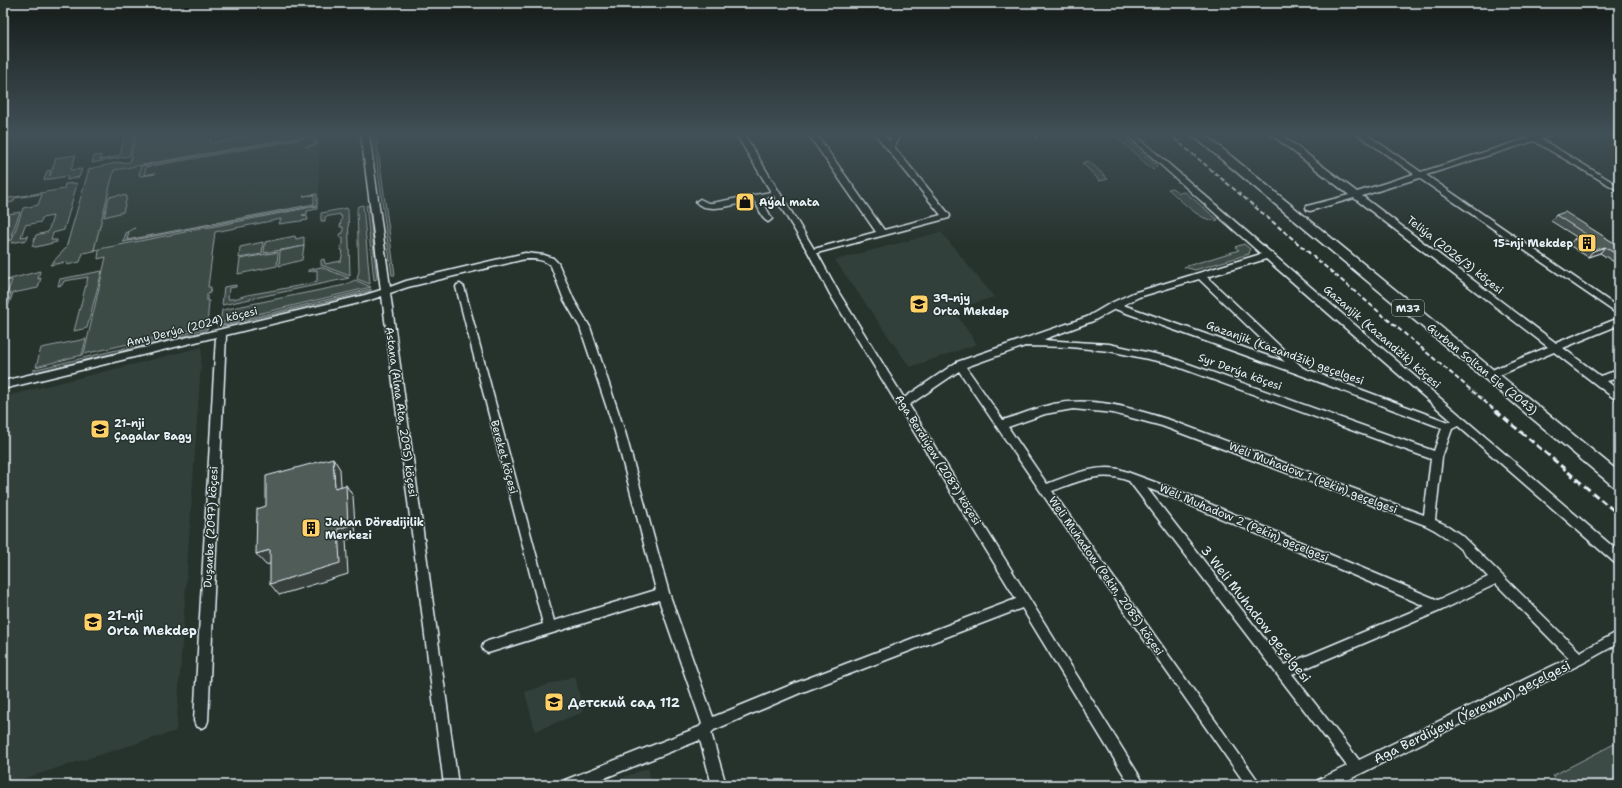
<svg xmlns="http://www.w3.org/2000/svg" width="1622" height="788" viewBox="0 0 1622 788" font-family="'Shantell Sans',sans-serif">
<rect width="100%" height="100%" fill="#26332d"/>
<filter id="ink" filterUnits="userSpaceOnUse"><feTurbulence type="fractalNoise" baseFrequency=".025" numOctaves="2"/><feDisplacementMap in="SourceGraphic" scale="8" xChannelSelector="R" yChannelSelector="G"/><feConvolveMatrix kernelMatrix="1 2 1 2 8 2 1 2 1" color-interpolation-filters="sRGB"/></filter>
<g filter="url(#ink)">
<path fill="#333f3a" d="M319 134V206L94 249 114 170Z
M941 232 994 297 953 310 977 344 910 367 835 260Z
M202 347 176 731 3 785V397Z
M575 676 583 712 535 731 525 692Z
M648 768 652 785H604Z"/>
<path fill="#3e4b47" stroke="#939ea0" d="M124 134H135L129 156 92 163 94 156 101 155 100 160 118 156 121 153 122 144 123 143Z
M136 134H216L211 138 210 143 262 134H315L114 170 94 250 317 206V209L307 211V214L302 215 307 216 308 220 279 224 281 219 215 232 208 287H211L210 293 207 294V301H209L207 326 84 354 106 257 98 259 99 250 83 253 80 262 67 265V262L50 265 66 248 89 169 120 162V163L130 162Z
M373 134H376L395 275H392Z
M1113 134H1121L1157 166 1153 170Z
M317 135V145L305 147 315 144 314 137 146 167 144 175 155 173V174L142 176 139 175 141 166Z
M76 155 71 170 82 169 79 177 67 180V176L44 180 47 171 50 170V176L56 158Z
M1089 161 1108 179 1100 181 1082 163Z
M76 183 77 184 64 230 53 233 51 240H57V242L36 247 32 246 36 235 48 232 53 216 42 218 41 222 25 225 21 237 28 236 27 240 11 243 23 208 38 205 42 194 15 198 13 202 4 204 7 201H3V199L64 189 65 184Z
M1172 188 1179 193 1185 192 1218 220C1202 224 1180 199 1168 189Z
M317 194V205L123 242 126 233 135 228 129 231 127 240 314 204V195L303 196Z
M119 195 127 196 123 212 104 217 109 197Z
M363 205 370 284 357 279 359 271 357 210 358 206Z
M366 205 369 206 377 279 374 280Z
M347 208 348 210 350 276 321 265V260L324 259 325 264 341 261 343 251 341 250V246L343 244V238H340V234L343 233V227H340L342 216H340V214L325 217V221H321V213Z
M20 212 9 241 3 242V215Z
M295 236 296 239 304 237V246L264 253 265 242Z
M263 242 262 254 239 258 240 247Z
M1244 244 1250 249 1249 254 1195 270 1184 267 1239 250 1235 247Z
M304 246 302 260 279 266 280 251Z
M278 252 277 266 238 274 240 259Z
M321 267 349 278 222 305 224 287 236 285V287L229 288 228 299H234L247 295 309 284 317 281V270L308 272V270Z
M40 271 38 279 41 278 38 288 13 293 4 318H3L11 293 7 294 12 280 3 281Z
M102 271 87 328 74 331 88 277 64 281 62 285 58 286 60 279Z
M355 280 371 287 220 323 222 310 345 285Z
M371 289V291L220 327 217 326Z
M208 328 205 331 32 373 33 370Z
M86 339 82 355 36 367 41 348Z
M1614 744 1619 750V785H1560L1552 776Z"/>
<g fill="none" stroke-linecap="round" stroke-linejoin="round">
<defs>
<path id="minor" d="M361 134H369L390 287 406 281 525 253 544 255 553 258 558 263 574 300 590 327 625 432 669 593 713 717 798 682 1016 599 830 294 808 252 774 196 761 198 772 219 768 222 764 219 754 200C739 203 707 215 696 202L700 199 708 203H712L771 192 736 134H744L814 249 876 232 808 134H816L884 230 941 215 875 134H883L889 141 892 134H900L894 147 949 214 950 216 949 218 817 253 839 293 904 398 957 362 1087 317 1111 303 1133 293 1261 254 1126 134H1134L1255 239 1619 552V564L1615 563 1458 426 1452 429 1442 457 1435 520 1448 526 1461 535 1580 652 1619 631V643L1583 663 1338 785H1316L1318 780 1347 766 1129 481C1100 470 1080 481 1052 491L1261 785H1246L1041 492 959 371 909 405 1145 785H1130L1022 608 800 693 714 730 711 733 726 785H712L700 740 587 785H563L565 780 699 727 702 724 659 600 488 653 484 651 482 647 484 643 488 641 543 624 456 287 457 285 460 284 464 287 554 621 656 590 615 432 580 327 564 300 551 266C544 259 535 259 525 259L408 287 390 293 458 785H444L382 296 367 301 226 335 208 721 206 726 201 728 196 726 194 721 216 337 3 389V381L365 295 381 290ZM1266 259 1452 421 1448 422 1303 368 1207 277ZM1199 279 1285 362 1123 305 1139 297ZM1115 309 1298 374 1442 428 1434 451 1169 357 1109 344 1042 340 1093 321ZM1025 346 1070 347 1109 351 1167 363 1431 459 1424 515 1170 420C1132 408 1093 396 1053 404 1036 408 1020 415 1003 420L966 367ZM1073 409 1113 413 1162 426 1425 525C1452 538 1468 556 1488 577L1438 600 1179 491 1119 469C1093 465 1071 475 1047 484L1008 427 1045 414ZM1147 488 1171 497 1425 606 1285 665ZM1496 584 1569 658 1359 760 1292 674 1442 610Z
M1271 134H1280L1357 192 1414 174 1357 134H1366L1421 172 1529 138V135L1553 134 1541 139 1619 186V191L1534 141 1426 175 1619 308V315L1419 178 1362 196 1556 343 1619 318V325L1563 348 1600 376 1619 370V378L1607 381 1619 391V400L1615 399 1554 352 1500 375H1494L1492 372 1494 369 1548 347 1354 198 1310 211 1307 210 1306 208 1307 206 1349 195Z"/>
<path id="highway" d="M1191 134H1204L1619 472V488L1613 486Z"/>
</defs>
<use href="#minor" stroke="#e8f1f8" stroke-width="3"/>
<use href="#highway" stroke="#e8f1f8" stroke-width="3"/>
<use href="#minor" fill="#26332d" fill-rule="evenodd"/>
<use href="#highway" fill="#26332d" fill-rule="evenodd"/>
<path stroke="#e8f1f8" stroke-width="2" stroke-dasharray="5 2.5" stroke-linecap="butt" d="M1034 134 1038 140
M1169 134 1497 412"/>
<path stroke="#e8f1f8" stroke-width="3" stroke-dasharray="7 3.5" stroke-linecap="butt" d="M1496 411 1619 515"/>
</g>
<path fill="#454f4d" stroke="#e8f1f8" d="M1556 215 1619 246V265L1600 253 1588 257 1569 245 1574 239 1578 238 1551 221Z"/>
<path fill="#38403e" stroke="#e8f1f8" d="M1605 247 1600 253 1588 257 1593 251Z
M333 458 340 469 342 500 335 488Z
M346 485 353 496 356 537 346 540 348 574 279 595 270 584 338 529Z
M270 550 279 561 266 565 256 554Z"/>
<path fill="#505c59" stroke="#e8f1f8" d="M1565 212 1619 246V256L1605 247 1593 251 1574 239 1587 235 1556 215Z
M333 458 335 488 346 485 348 526 338 529 340 563 270 584V550L256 554 257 509 266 506V476Z"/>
</g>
<linearGradient id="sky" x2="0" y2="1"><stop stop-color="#151c19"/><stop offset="0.55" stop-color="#415057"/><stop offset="1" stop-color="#415057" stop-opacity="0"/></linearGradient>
<rect width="1622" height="244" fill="url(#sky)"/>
<defs>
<symbol id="shop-square" viewBox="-11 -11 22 22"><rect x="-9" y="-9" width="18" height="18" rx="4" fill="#ffd166" stroke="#26332d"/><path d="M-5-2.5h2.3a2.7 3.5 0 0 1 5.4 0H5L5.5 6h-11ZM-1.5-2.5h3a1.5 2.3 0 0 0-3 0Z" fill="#111"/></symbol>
<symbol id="building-square" viewBox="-11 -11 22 22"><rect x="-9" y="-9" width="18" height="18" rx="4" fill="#ffd166" stroke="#26332d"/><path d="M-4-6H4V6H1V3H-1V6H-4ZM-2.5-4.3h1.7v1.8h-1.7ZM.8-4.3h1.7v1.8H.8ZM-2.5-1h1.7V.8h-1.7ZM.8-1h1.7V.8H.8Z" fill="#111"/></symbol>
<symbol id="school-square" viewBox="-11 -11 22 22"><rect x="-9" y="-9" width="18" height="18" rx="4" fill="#ffd166" stroke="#26332d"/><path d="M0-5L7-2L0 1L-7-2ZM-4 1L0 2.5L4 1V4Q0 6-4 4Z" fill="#111"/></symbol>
</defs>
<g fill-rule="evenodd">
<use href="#shop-square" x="734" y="191" width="22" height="22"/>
<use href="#building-square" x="1576" y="232" width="22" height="22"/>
<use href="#school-square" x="908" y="293" width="22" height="22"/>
<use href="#school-square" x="89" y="418" width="22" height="22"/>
<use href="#building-square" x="300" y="517" width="22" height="22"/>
<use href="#school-square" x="82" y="611" width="22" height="22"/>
<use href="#school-square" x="543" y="691" width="22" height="22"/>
</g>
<g text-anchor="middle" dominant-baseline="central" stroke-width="3" stroke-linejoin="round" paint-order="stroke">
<rect fill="#26332d" stroke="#aeb8bb" stroke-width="1" x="1392" y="300" width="32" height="16" rx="3"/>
<g font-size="10" font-weight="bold" fill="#e8f1f8">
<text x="1408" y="308">M37</text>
</g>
<g font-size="11" font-weight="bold" fill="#e8f1f8" stroke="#26332d" text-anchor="start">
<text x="759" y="202">Aýal mata</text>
<text x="1573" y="243" text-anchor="end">15-nji Mekdep</text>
<text x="933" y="298">39-njy<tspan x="933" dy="13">Orta Mekdep</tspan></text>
<text x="114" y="423">21-nji<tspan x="114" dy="13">Çagalar Bagy</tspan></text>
<text x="325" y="522">Jahan Döredijilik<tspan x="325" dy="13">Merkezi</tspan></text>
</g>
<g font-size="11" fill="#e8f1f8" stroke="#26332d">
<text transform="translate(1455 255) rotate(38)">Teliýa (2026/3) köçesi</text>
<text transform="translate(192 327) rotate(-14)">Amy Derýa (2024) köçesi</text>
<text transform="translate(1382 337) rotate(41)">Gazanjik (Kazandžik) köçesi</text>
<text transform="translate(1285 353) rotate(20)">Gazanjik (Kazandžik) geçelgesi</text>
<text transform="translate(1482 369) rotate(39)">Gurban Soltan Eje (2043)</text>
<text transform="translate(1240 372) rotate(20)">Syr Derýa köçesi</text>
<text transform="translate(401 412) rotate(82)">Astana (Alma Ata, 2095) köçesi</text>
<text transform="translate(504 457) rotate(75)">Bereket köçesi</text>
<text transform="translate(938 460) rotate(58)">Aga Berdiýew (2087) köçesi</text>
<text transform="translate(1313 478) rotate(21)">Weli Muhadow 1 (Pekin) geçelgesi</text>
<text transform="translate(1244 523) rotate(23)">Weli Muhadow 2 (Pekin) geçelgesi</text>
<text transform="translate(211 527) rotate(-87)">Duşanbe (2097) köçesi</text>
<text transform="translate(1106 576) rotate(55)">Weli Muhadow (Pekin, 2085) köçesi</text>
</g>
<g font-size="13" fill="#e8f1f8" stroke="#26332d">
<text transform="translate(1256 614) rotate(52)">3 Weli Muhadow geçelgesi</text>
<text transform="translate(1472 712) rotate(-26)">Aga Berdiýew (Ýerewan) geçelgesi</text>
</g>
<g font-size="13" font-weight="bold" fill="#e8f1f8" stroke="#26332d" text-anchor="start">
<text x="107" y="615">21-nji<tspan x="107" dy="15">Orta Mekdep</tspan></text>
<text x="568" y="702">Детский сад 112</text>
</g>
</g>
<rect width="1622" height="788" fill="none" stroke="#26332d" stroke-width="16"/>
<rect x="8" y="8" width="1606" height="772" fill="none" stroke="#e8f1f8" stroke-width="1.5" filter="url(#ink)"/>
</svg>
